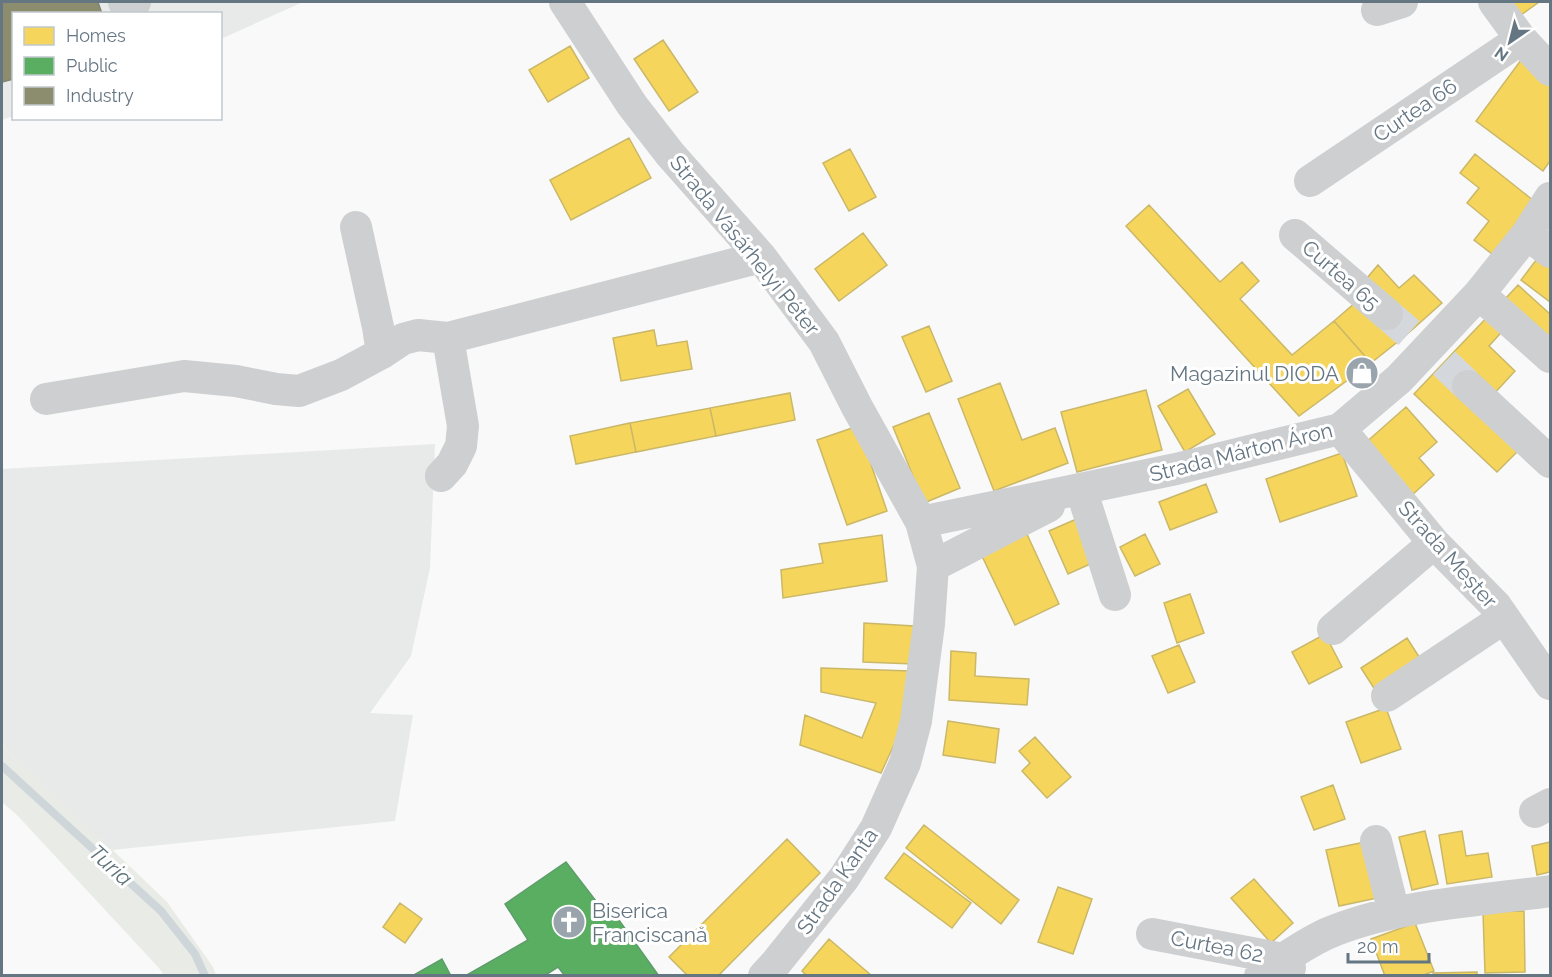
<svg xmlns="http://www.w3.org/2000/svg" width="1552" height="977" viewBox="0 0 1552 977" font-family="Raleway,sans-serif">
<rect width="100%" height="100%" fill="#f9f9f9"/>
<path fill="#e8e9e9" d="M2 2H303L221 39 220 14H14L13 116 2 120Z
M435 444 430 568 411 656 370 713 413 715 395 821 112 850 4 746 2 741V469Z"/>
<path fill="#e8ebe6" d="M2 741 4 746 167 902 213 967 216 975H164L159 968 17 815 2 802Z"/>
<path fill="#f6d55c" stroke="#cab868" stroke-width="1.5" d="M1510 2H1539L1521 15Z
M663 40 698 92 669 111 634 59Z
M570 46 589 78 548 102 529 70Z
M1521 60 1550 82V161L1543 171 1476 121Z
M629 138 651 178 571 220 550 180Z
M850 149 876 197 849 211 823 163Z
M1475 154 1534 201 1492 254 1474 240 1489 221 1467 203 1479 188 1460 173Z
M1149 205 1220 282 1242 262 1259 281 1240 299 1292 355 1334 321 1371 363 1299 416 1126 226Z
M863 233 887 265 839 301 815 269Z
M1540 255 1550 262V302L1521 280Z
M1378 265 1399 288 1414 275 1442 303 1405 336 1383 318 1361 285Z
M1518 285 1550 314V337L1505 299Z
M1355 303 1383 318 1405 336 1371 363 1334 321Z
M1493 311 1508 325 1489 346 1515 371 1492 396 1450 356Z
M929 326 952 381 926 392 902 337Z
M654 330 657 346 687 341 692 369 621 381 613 338Z
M1450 356 1474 379 1523 446 1497 472 1414 394Z
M1000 383 1022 440 1055 428 1068 463 994 491 958 399Z
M1188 389 1215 434 1185 452 1158 406Z
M1146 390 1162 450 1077 472 1061 412Z
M790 393 795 420 716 436 710 408Z
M1406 407 1437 442 1419 458 1434 475 1410 497 1363 445Z
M710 408 716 436 636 452 630 423Z
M929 413 960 488 924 503 893 427Z
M630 423 636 452 576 464 570 436Z
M858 426 887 511 847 525 817 440Z
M1342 453 1357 496 1280 522 1266 479Z
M1206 484 1217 512 1170 530 1159 502Z
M1081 517 1099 560 1068 574 1049 531Z
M1026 532 1059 604 1015 625 981 554Z
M1145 534 1160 564 1135 576 1120 547Z
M882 535 887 581 783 598 781 570 823 563 819 544Z
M1190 594 1204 633 1177 643 1164 603Z
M864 623 914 626 913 664 863 662Z
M1325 634 1342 667 1309 684 1292 652Z
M1407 638 1423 663 1377 693 1361 668Z
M1179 645 1195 682 1168 693 1152 656Z
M951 651 976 653 975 676 1029 679 1027 705 949 700Z
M821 668 910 671 905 721 881 773 800 745 805 715 862 738 876 703 821 692Z
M1386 708 1401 749 1361 763 1346 722Z
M948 721 999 729 995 763 943 755Z
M1035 737 1071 777 1047 798 1022 771 1030 763 1019 751Z
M1333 785 1345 819 1314 830 1301 797Z
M924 825 1019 900 1001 924 906 848Z
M1425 831 1438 884 1412 890 1399 837Z
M1462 831 1466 856 1488 853 1492 877 1447 884 1439 835Z
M787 839 820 873 718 976H688L669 957Z
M1370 841 1382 897 1339 906 1326 850Z
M1550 842V872L1537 875 1532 846Z
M904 853 971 903 952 928 885 878Z
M1254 879 1293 923 1271 943 1231 898Z
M1058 887 1092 899 1073 954 1038 942Z
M400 903 422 919 405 943 383 927Z
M1524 911 1525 972 1485 973 1483 912Z
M1415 923 1434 971 1421 976H1385L1371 939Z
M829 939 872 976H807L802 971Z
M1477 972V976H1434L1433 973Z"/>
<path fill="#5aae61" stroke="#5d9d6b" stroke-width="1.5" d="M566 862 599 905 606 902 659 976H565L558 967 544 976H465L528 940 505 904Z
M442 959 451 976H412Z"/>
<path fill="#8c8c6e" stroke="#808574" stroke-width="1.5" d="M2 2H98L102 14H14V79L2 82Z"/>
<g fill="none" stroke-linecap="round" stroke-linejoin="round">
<path stroke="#ced6d9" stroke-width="8" d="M2 766 161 911 195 954 205 976"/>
<path stroke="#d4d8dc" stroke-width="32" stroke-dasharray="32 16" stroke-linecap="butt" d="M1387 314 1409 333
M1444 363 1468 386"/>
<path stroke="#cecfd0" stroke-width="32" d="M124 2 126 6 135 2
M565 2 632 105 670 154 761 257 824 342 857 407 921 522 933 566 929 624 916 721 905 763 876 828 844 878 776 963 764 976
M1494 2 1521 39 1550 70
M1377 10 1402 2
M1310 181 1521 39
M356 227 378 327 382 353
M1527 234 1550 252
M1295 235 1387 314
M1479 294 1550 357
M1468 386 1550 462
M46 399 184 376 236 381 276 389 299 391 341 375 382 353 403 339 418 335 448 338 761 257
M1340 429 1434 543 1496 606 1550 684
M441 476 452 464 461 446 463 426 448 338
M1081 489 1115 595
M921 522 1176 469 1340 429 1399 379 1479 294 1527 234 1550 198
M933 566 1049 506
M1333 629 1434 543
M1387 696 1504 618
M1535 812 1550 804
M1376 841 1394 913
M1152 934 1283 959 1290 968
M1260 976C1281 960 1303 945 1326 934 1392 905 1479 901 1550 891"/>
</g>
<defs>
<symbol id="shop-disc" viewBox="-11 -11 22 22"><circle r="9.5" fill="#99a4ac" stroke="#fff"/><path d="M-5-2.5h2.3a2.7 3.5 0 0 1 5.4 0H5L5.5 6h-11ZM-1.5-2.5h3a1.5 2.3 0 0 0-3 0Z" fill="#fff"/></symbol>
<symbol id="church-disc" viewBox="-11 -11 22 22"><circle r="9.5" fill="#99a4ac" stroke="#fff"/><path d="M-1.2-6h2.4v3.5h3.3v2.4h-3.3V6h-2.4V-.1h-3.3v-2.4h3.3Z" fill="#fff"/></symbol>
</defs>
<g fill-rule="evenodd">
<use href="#shop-disc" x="1343" y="354" width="38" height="38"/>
<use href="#church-disc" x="550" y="903" width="38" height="38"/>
</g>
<g text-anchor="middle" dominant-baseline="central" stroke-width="6" stroke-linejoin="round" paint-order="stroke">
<g font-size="21" fill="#657683" stroke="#fff">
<text transform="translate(1415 110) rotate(-34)">Curtea 66</text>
<text transform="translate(745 245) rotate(51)">Strada Vásárhelyi Péter</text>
<text transform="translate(1341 275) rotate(41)">Curtea 65</text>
<text transform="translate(1241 452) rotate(-14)">Strada Márton Áron</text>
<text transform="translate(1448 554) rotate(48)">Strada Meșter</text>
<text transform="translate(837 881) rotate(-55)">Strada Kanta</text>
<text transform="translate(1217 946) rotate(11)">Curtea 62</text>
</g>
<g font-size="21" fill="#657683" stroke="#fff" text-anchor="end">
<text x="1339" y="373">Magazinul DIODA</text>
<text x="592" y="910" text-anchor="start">Biserica<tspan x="592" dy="24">Franciscană</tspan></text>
</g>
<g font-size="22" font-style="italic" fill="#60757c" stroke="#fff">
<text transform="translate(111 865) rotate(42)">Turia</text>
</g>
</g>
<rect width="1552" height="977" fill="none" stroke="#657683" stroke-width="6"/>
<rect x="12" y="12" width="210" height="108" fill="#ffffff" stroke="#c1c8cd" stroke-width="1.5"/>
<rect x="24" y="27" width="30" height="18" fill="#f6d55c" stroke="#c1c8cd" stroke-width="1.5"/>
<text x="66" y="42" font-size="18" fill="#657683">Homes</text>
<rect x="24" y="57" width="30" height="18" fill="#5aae61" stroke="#c1c8cd" stroke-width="1.5"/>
<text x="66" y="72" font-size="18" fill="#657683">Public</text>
<rect x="24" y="87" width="30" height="18" fill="#8c8c6e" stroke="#c1c8cd" stroke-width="1.5"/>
<text x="66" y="102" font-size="18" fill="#657683">Industry</text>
<g transform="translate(1510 42) rotate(215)" stroke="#ffffff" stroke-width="4.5" paint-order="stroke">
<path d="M0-4.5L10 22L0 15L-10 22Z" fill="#657683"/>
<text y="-9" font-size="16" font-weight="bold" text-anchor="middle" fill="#657683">N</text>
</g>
<path d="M1348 953v9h81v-9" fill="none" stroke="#657683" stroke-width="3"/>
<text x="1357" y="953" font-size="18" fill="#657683" stroke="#ffffff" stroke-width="4.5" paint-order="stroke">20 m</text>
</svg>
